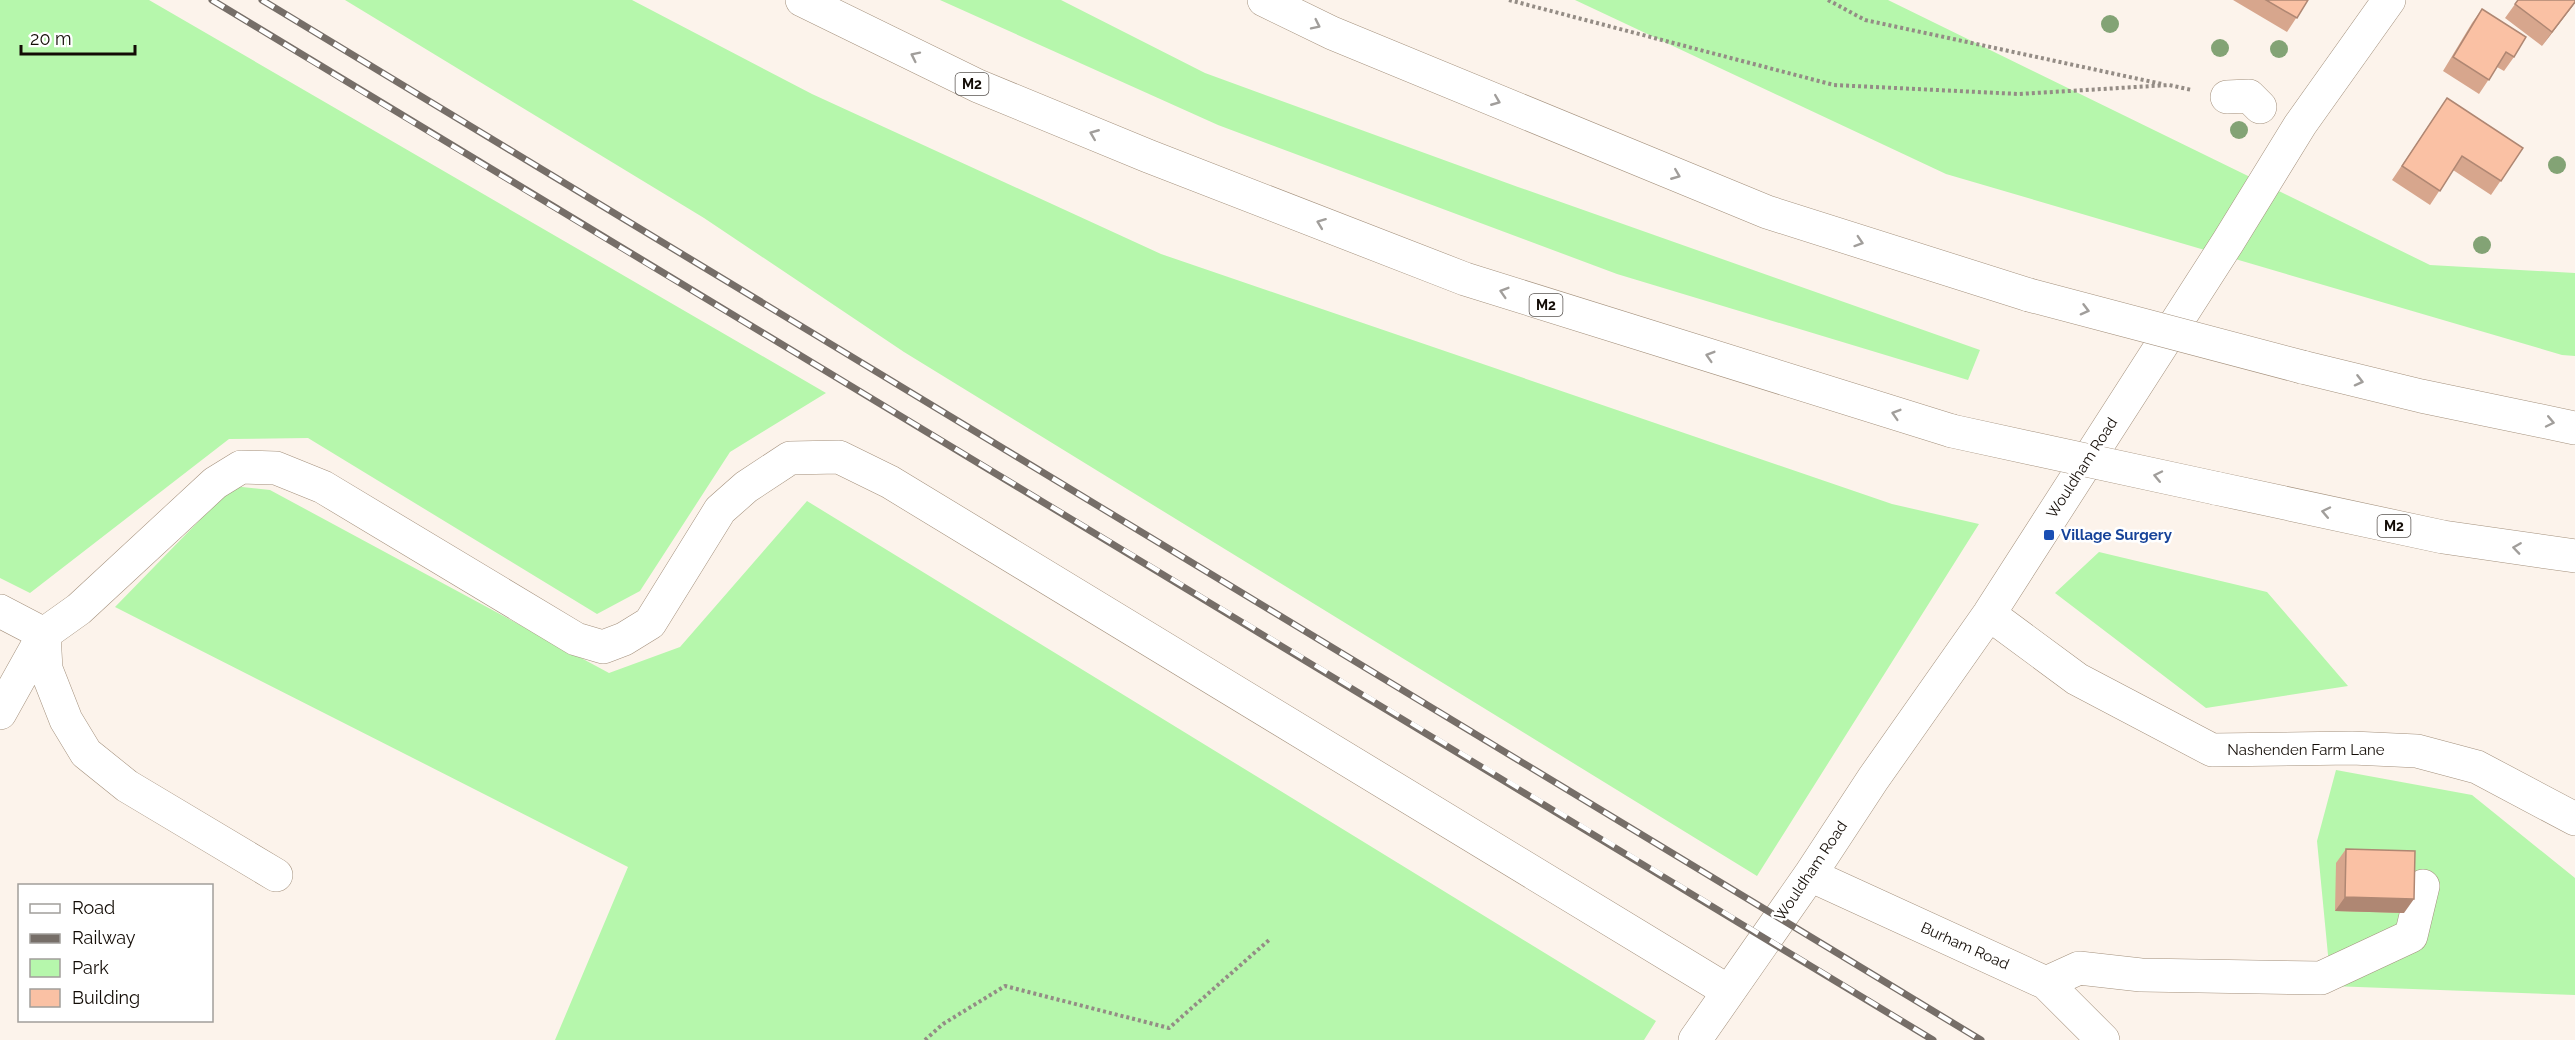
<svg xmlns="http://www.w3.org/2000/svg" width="2575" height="1040" viewBox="0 0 2575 1040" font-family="Raleway,sans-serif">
<rect width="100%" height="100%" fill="#fcf3eb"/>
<path fill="#b6f7ac" d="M0 0H149L826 393 730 452 640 591 597 614 308 438 229 439 30 593 0 578Z
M345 0H632L812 94 1161 254 1892 504 1979 524 1757 876 904 352 704 218Z
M940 0H1061L1205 73 1518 187 1980 350 1968 380 1617 274 1218 125Z
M1575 0H1888L2430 265 2575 273V356L2562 355 1946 174Z
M233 486 270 490 609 673 680 647 807 501 1656 1021 1644 1040H555L628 867 115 607Z
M2099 552 2267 592 2348 686 2206 708 2055 593Z
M2336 770 2472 795 2575 878V995L2331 986 2317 841Z"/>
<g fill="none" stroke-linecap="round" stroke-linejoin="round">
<defs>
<path id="minor" d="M2227 97 2249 96 2260 107
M0 611 44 634
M1989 614 2077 679 2212 750 2352 748 2417 751 2477 767 2575 819
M44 634 46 669 66 720 86 753 127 786 276 875
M0 713 44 634 79 609 215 483 241 467 276 468 323 487 576 639 603 647 624 639 650 623 720 510 746 487 790 458 839 457 890 482 1728 991
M1810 875 2046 983 2103 1040
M2046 983 2079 968 2141 975 2321 978 2411 936 2423 886
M1695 1040 1810 875 1873 779 1989 614 2228 242 2300 125 2389 0"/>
<path id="highway" d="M802 0 978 86 1148 156 1465 279 1952 431
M1264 0 1332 33 1767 212 2029 295
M2302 367 2421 396 2575 428
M2215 488 2443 537 2575 556"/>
</defs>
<use href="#minor" stroke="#a4917d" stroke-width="34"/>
<use href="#highway" stroke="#a4917d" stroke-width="34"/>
<path stroke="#948c85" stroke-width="4" stroke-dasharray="3 3" stroke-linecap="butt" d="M1509 0 1834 85 2019 94 2169 85 2192 90
M1828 0 1865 20 2162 84
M925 1040 943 1024 1005 986 1169 1028 1269 940"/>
<use href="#minor" stroke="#fff" stroke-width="33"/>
<use href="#highway" stroke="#fff" stroke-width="33"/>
<defs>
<path id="rail" d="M212 0C785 349 1362 690 1933 1040
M262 0 1981 1040"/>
</defs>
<use href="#rail" stroke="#766e68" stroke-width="7"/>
<use href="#rail" stroke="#fff" stroke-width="4.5" stroke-dasharray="14" stroke-linecap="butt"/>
<defs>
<path id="highway-bridge" d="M2029 295 2302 367
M1952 431 2215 488"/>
</defs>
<use href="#highway-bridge" stroke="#a4917d" stroke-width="34" stroke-linecap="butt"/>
<use href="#highway-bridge" stroke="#fff" stroke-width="33"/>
</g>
<g fill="#83a375">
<circle cx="2110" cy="24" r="9"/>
<circle cx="2220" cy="48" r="9"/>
<circle cx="2279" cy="49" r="9"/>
<circle cx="2239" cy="130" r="9"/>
<circle cx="2557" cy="165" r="9"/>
<circle cx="2482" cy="245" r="9"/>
</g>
<path fill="#d7a68d" d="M2233 0H2308L2287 32Z
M2518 0H2575V3L2542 46 2505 18Z
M2482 9 2514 57 2504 71 2497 67 2479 94 2443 71 2472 23Z
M2447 98 2523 148 2491 195 2453 170 2430 205 2392 180Z
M2346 849 2404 913 2335 911 2336 863Z"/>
<path fill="#af8773" d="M2575 2V3L2542 46 2552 32Z
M2345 897 2414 899 2404 913 2335 911Z"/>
<path fill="#fac1a4" stroke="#af8773" stroke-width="1.5" d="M2266 0H2308L2297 18Z
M2518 0H2575V2L2552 32 2515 4Z
M2482 9 2526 37 2514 57 2506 52 2489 80 2453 57Z
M2447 98 2523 148 2501 181 2462 156 2440 191 2402 166Z
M2346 849 2415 851 2414 899 2345 897Z"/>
<defs><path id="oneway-chevron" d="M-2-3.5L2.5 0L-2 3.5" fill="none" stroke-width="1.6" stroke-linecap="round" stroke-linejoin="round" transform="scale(1.5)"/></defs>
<g stroke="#a19e9b">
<use href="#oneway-chevron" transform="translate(1316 25) rotate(26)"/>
<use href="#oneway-chevron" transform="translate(915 56) rotate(-154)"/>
<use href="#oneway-chevron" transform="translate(1496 101) rotate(22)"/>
<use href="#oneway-chevron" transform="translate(1094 134) rotate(-158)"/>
<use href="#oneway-chevron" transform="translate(1676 175) rotate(22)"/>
<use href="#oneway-chevron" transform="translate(1321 223) rotate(-159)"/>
<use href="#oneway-chevron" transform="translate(1859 242) rotate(18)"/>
<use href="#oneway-chevron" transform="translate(1504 292) rotate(-163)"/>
<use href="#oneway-chevron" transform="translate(2085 310) rotate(15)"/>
<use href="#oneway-chevron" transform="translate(1710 356) rotate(-163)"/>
<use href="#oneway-chevron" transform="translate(2359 381) rotate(14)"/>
<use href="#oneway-chevron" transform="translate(1896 414) rotate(-163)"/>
<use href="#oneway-chevron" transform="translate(2550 422) rotate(12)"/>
<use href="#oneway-chevron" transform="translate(2158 476) rotate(-168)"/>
<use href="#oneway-chevron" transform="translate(2326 512) rotate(-168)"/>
<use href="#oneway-chevron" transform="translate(2517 548) rotate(-172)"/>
</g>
<rect fill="#1a4fb4" stroke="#fff" stroke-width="2" x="2043" y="529" width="12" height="12" rx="3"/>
<g text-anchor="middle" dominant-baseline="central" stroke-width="5" stroke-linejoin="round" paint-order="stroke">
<g fill="#fff" stroke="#5a5551" stroke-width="1.5">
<rect x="955.5" y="73" width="33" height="22" rx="4.5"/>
<rect x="1529.5" y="294" width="33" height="22" rx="4.5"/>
<rect x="2377.5" y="515" width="33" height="22" rx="4.5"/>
</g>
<g font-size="14" font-weight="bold" fill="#130c06">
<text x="972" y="84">M2</text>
<text x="1546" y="305">M2</text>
<text x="2394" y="526">M2</text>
</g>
<g font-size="15" fill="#130c06" stroke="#fff">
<text transform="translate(2082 468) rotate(-57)">Wouldham Road</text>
<text x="2306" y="750">Nashenden Farm Lane</text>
<text transform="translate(1811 871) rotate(-56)">Wouldham Road</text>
<text transform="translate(1965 946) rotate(24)">Burham Road</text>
</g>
<g font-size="15" font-weight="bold" fill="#164399" stroke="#fff" text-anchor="start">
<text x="2061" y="535">Village Surgery</text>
</g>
</g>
<rect x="18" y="884" width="195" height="138" fill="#ffffff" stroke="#a19e9b" stroke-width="1.5"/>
<rect x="30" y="904" width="30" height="9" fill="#ffffff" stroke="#a19e9b" stroke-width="1.5"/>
<text x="72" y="914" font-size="18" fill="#130c06">Road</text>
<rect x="30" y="934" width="30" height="9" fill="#766e68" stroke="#a19e9b" stroke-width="1.5"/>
<text x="72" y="944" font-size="18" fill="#130c06">Railway</text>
<rect x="30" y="959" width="30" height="18" fill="#b6f7ac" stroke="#a19e9b" stroke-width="1.5"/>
<text x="72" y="974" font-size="18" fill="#130c06">Park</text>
<rect x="30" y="989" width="30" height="18" fill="#fac1a4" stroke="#a19e9b" stroke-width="1.5"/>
<text x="72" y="1004" font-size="18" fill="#130c06">Building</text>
<path d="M21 45v9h114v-9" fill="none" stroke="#130c06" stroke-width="3"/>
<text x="30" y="45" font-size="18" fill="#130c06" stroke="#ffffff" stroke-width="4.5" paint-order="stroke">20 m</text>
</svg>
